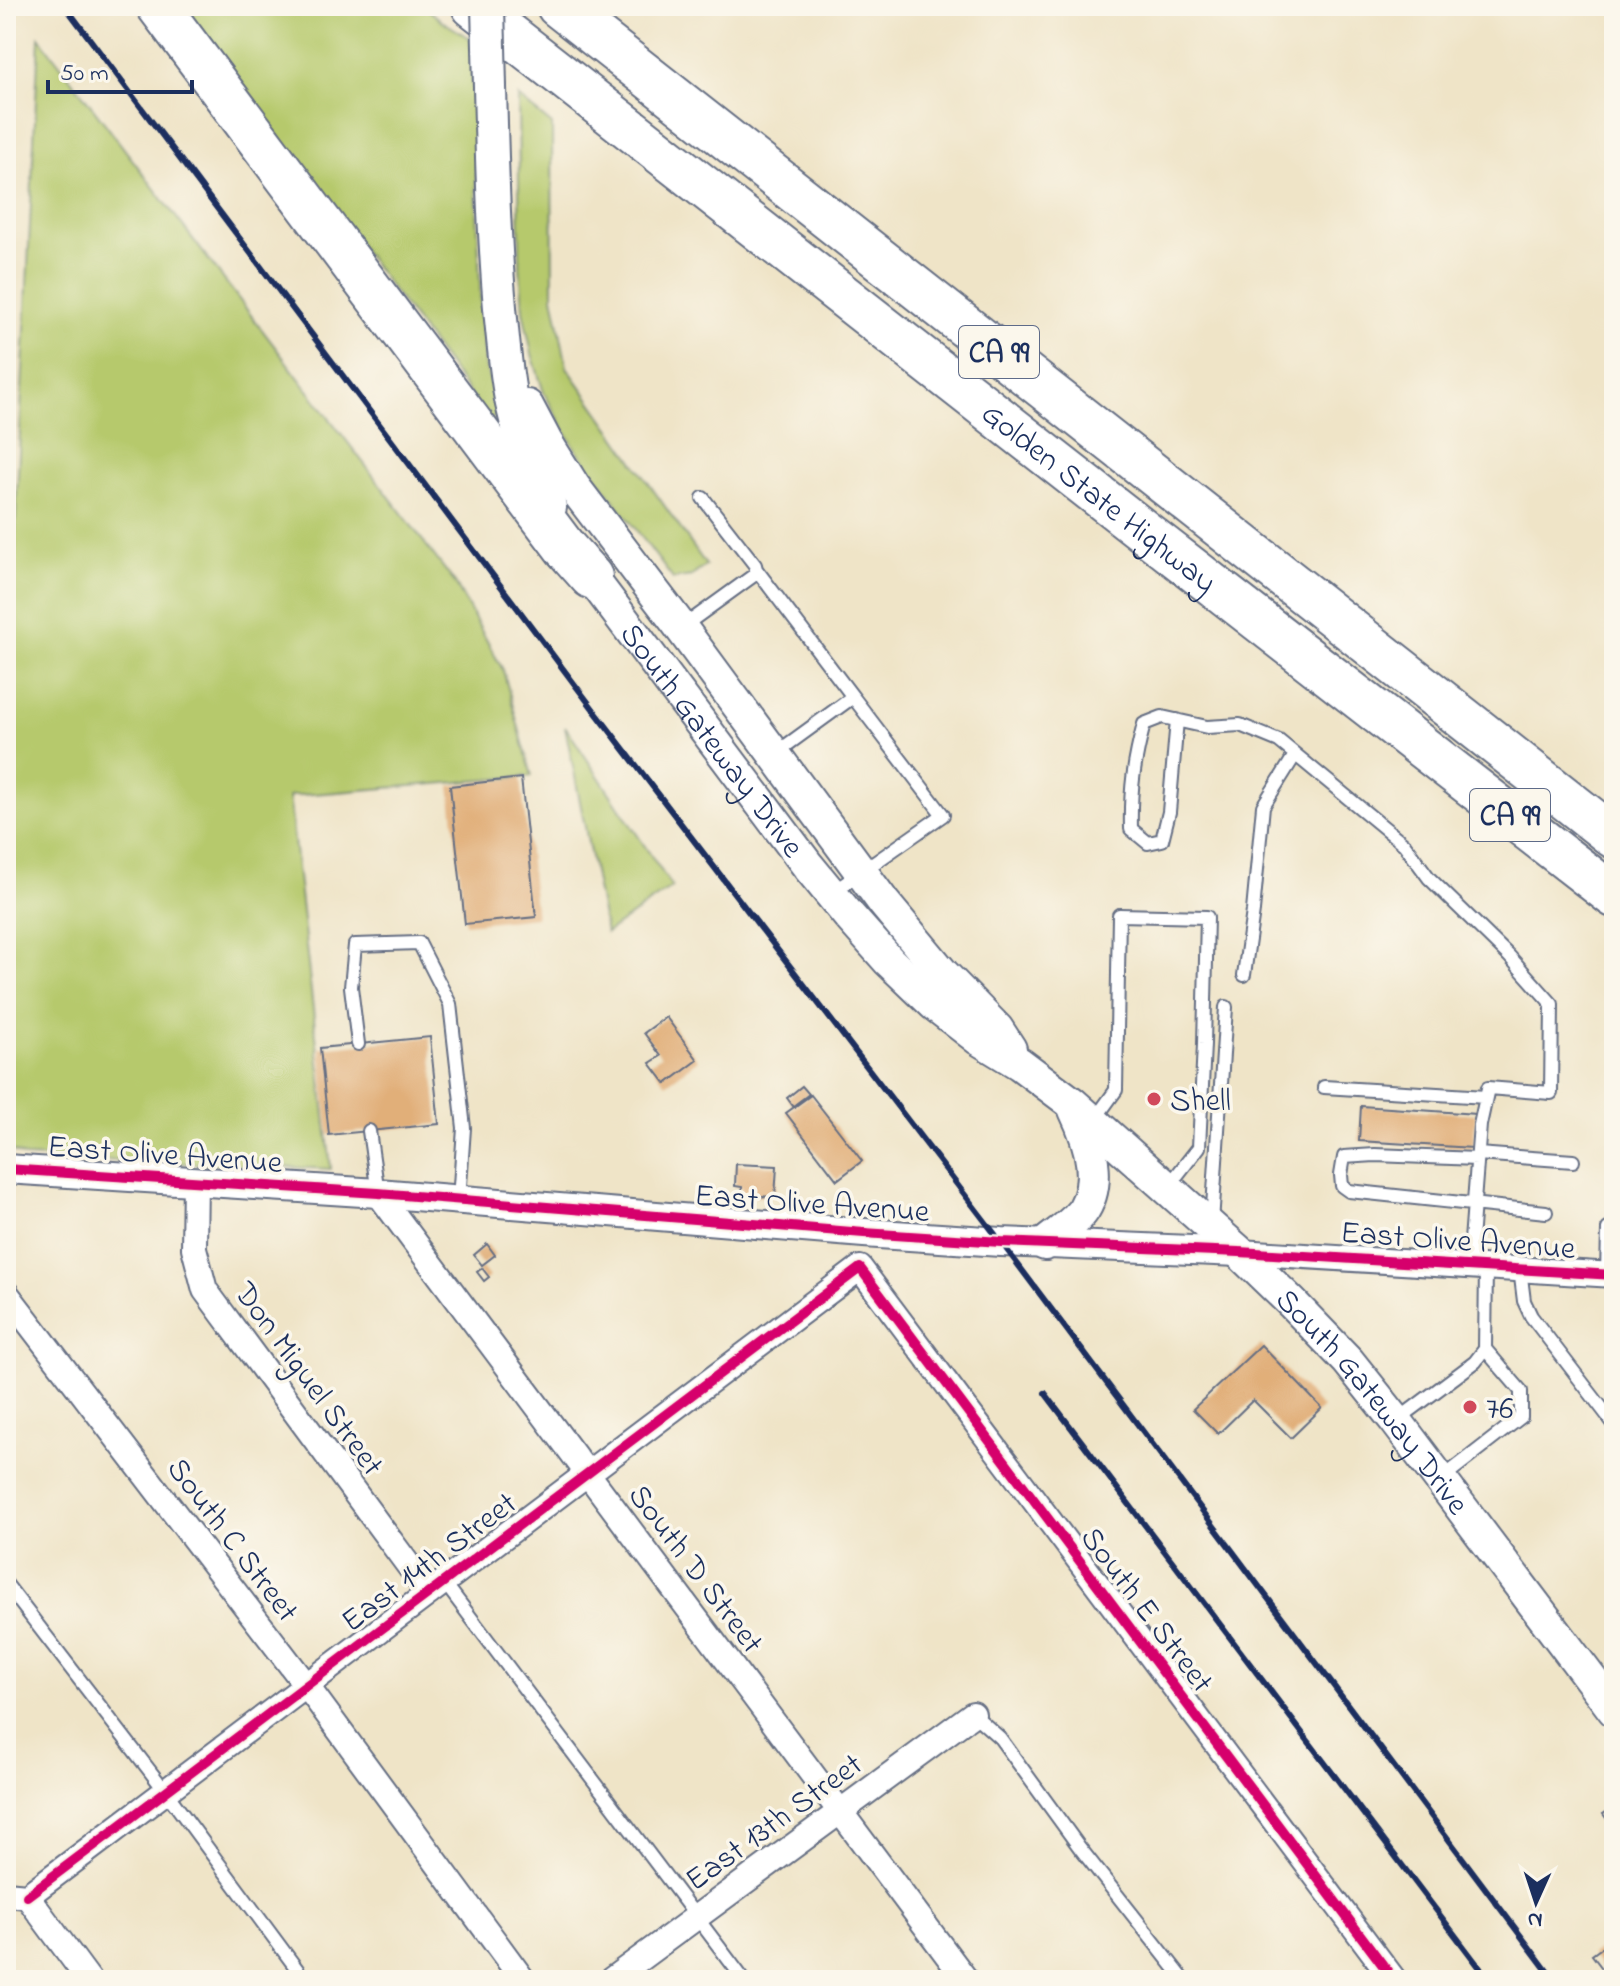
<svg xmlns="http://www.w3.org/2000/svg" width="1620" height="1986" font-family="'Indie Flower',sans-serif">
	<style>
		.green { fill: #b6c96c; stroke: #687c65; stroke-width: 2 }
		.building { fill: #e1af79 }
		.lines { fill: none; stroke-linecap: round; stroke-linejoin: round }
		.service-casing { stroke: #656e83; stroke-width: 16 }
		.minor-casing { stroke: #656e83; stroke-width: 28 }
		.tertiary-casing { stroke: #656e83; stroke-width: 32 }
		.secondary-casing { stroke: #656e83; stroke-width: 36 }
		.motorway-casing { stroke: #656e83; stroke-width: 46 }
		.service { stroke: #fff; stroke-width: 12 }
		.minor { stroke: #fff; stroke-width: 24 }
		.tertiary { stroke: #fff; stroke-width: 28 }
		.secondary { stroke: #fff; stroke-width: 32 }
		.motorway { stroke: #fff; stroke-width: 42 }
		.rail { stroke: #1b2f5e; stroke-width: 6 }
		.secondary-bridge-casing { stroke: #656e83; stroke-width: 36; stroke-linecap: butt }
		.secondary-bridge { stroke: #fff; stroke-width: 32 }
		.cycleway-casing { stroke: #fbf7ec; stroke-width: 15 }
		.cycleway { stroke: #d6006c; stroke-width: 10 }
		.poi-dot { fill: #d1495b; stroke: #fbf7ec; stroke-width: 3 }
		.labels { text-anchor: middle; stroke-width: 7; stroke-linejoin: round; paint-order: stroke }
		.shield { fill: #fbf7ec; stroke: #5e6b89; stroke-width: 2 }
		.shield-label { font-size: 30px; font-weight: bold; fill: #1b2f5e }
		.street-label { font-size: 32px; fill: #1b2f5e; stroke: #fbf7ec }
		.poi-label { font-size: 32px; fill: #1b2f5e; stroke: #fbf7ec; text-anchor: start }
	</style>
	<rect width="100%" height="100%" fill="#fbf7ec"/>
	<filter id="ink" filterUnits="userSpaceOnUse"><feTurbulence type="fractalNoise" baseFrequency=".0125" numOctaves="2"/><feDisplacementMap in="SourceGraphic" scale="16" xChannelSelector="R" yChannelSelector="G"/><feConvolveMatrix kernelMatrix="1 2 1 2 8 2 1 2 1" color-interpolation-filters="sRGB"/></filter>
	<filter id="wash" filterUnits="userSpaceOnUse"><feTurbulence type="fractalNoise" baseFrequency=".006" numOctaves="4" result="noise"/><feDisplacementMap in="SourceGraphic" scale="32" xChannelSelector="R" yChannelSelector="G"/><feGaussianBlur stdDeviation="1.8" result="paint"/><feColorMatrix in="noise" values="0 0 0 0 0 0 0 0 0 0 0 0 0 0 0 0 0 1.4 0 .05"/><feComposite in="paint" operator="in"/></filter>
	<g filter="url(#wash)">
		<rect width="100%" height="100%" fill="#efe4c7"/>
		<!-- green -->
		<path class="green" d="M181 6H424L442 21 471 39 481 313 485 364 499 413 490 421Z
			M39 37 455 583 503 670 532 776 289 796 331 1169 25 1157 6 1148V723Z
			M518 97 552 125 553 296 567 367 706 565 692 576 673 579 575 448 544 393 532 354 523 311 520 266Z
			M565 726 672 887 606 933Z"/>
		<g id="blocks">
			<!-- building -->
			<path class="building" d="M521 778 536 917 465 924 450 786Z
				M666 1017 698 1060 666 1084 650 1063 661 1056 644 1033Z
				M430 1037 439 1124 329 1135 320 1048Z
				M802 1086 809 1094 793 1106 787 1098Z
				M811 1095 862 1161 837 1180 786 1113Z
				M1361 1106 1476 1114 1473 1148 1359 1141Z
				M736 1164 777 1166 775 1197 742 1195V1187L735 1186Z
				M487 1244 495 1255 482 1265 474 1255Z
				M482 1268 489 1277 484 1281 477 1272Z
				M1261 1345 1322 1408 1291 1438 1253 1400 1218 1434 1193 1409Z
				M1612 1808 1614 1810V1829L1603 1814Z
				M1614 1939V1980H1611L1592 1955Z"/>
		</g>
	</g>
	<g filter="url(#ink)">
		<use href="#blocks" fill-opacity="0" stroke="#656e83" stroke-width="2"/>
		<g class="lines">
			<defs>
				<path id="service" d="M756 569 853 697
					M681 628 757 573 755 565 703 498
					M1177 720 1169 812 1162 840 1148 843 1131 829C1130 789 1134 762 1144 724L1162 717 1207 727 1240 725 1279 741 1404 844 1429 878 1509 956 1552 1004 1551 1093 1488 1088 1480 1125 1469 1266
					M776 753 853 697 943 815 833 892
					M1244 975 1253 911 1263 806 1295 755
					M358 1044 351 987 355 945 419 943 450 1004 464 1128 459 1200
					M1324 1087 1486 1097
					M1095 1119 1116 1090 1119 915 1207 917 1204 1044 1199 1147 1167 1188
					M369 1131 378 1193
					M1478 1154 1573 1161
					M1477 1159 1375 1155 1344 1157 1341 1175 1342 1186 1349 1191 1546 1212
					M1212 1223 1226 1007
					M1520 1269 1524 1301 1531 1316 1614 1424
					M1607 1275 1608 1229 1614 1230
					M1396 1421 1475 1362 1485 1349 1486 1267
					M1441 1479 1521 1417V1391L1485 1349
					M444 1582 744 1980
					M6 1584 166 1792 305 1980
					M973 1714 1000 1738 1080 1848 1184 1980"/>
				<path id="minor" d="M195 1181 194 1248 205 1290 429 1593
					M378 1193 966 1980
					M1239 1252 1614 1275
					M860 1268 1394 1980
					M6 1293 306 1685 523 1980
					M6 1894 27 1896 89 1980
					M27 1896 860 1268
					M611 1980 973 1714"/>
				<path id="tertiary" d="M6 1169 378 1193 864 1233 1001 1242 1239 1252"/>
				<g id="secondary">
					<path d="M490 87C492 164 494 242 501 319 504 348 506 376 512 404 520 440 534 474 550 507"/>
					<path d="M527 406 546 442 574 487 676 621 884 903 943 974 997 1029 1010 1049"/>
					<path id="s1" d="M580 557 591 577 808 866 849 916 889 961 934 1004 979 1039 1020 1064 1072 1103 1239 1252 1292 1303 1348 1361 1396 1421 1614 1710"/>
					<path d="M1045 1244C1058 1233 1075 1223 1084 1209 1102 1179 1089 1139 1075 1110"/>
				</g>
				<g id="motorway">
					<path d="M158 6 566 549 591 577"/>
					<path id="s2" d="M473 6 1155 540 1614 896"/>
					<path d="M558 6 1614 837"/>
				</g>
			</defs>
			<!-- service casing -->
			<use href="#service" class="service-casing"/>
			<!-- minor casing -->
			<use href="#minor" class="minor-casing"/>
			<!-- tertiary casing -->
			<use href="#tertiary" class="tertiary-casing"/>
			<!-- secondary casing -->
			<use href="#secondary" class="secondary-casing"/>
			<!-- motorway casing -->
			<use href="#motorway" class="motorway-casing"/>
			<!-- service -->
			<use href="#service" class="service"/>
			<!-- minor -->
			<use href="#minor" class="minor"/>
			<!-- tertiary -->
			<use href="#tertiary" class="tertiary"/>
			<!-- secondary -->
			<use href="#secondary" class="secondary"/>
			<!-- motorway -->
			<use href="#motorway" class="motorway"/>
			<!-- rail -->
			<path class="rail" d="M65 6 597 714 1001 1242 1554 1980
				M1045 1393 1489 1980"/>
			<defs>
				<path id="secondary-bridge" d="M488 6 490 87"/>
			</defs>
			<!-- secondary-bridge casing -->
			<use href="#secondary-bridge" class="secondary-bridge-casing"/>
			<!-- secondary-bridge -->
			<use href="#secondary-bridge" class="secondary-bridge"/>
			<defs>
				<path id="cycleway" d="M6 1169 378 1193 864 1233 1001 1242 1239 1252 1614 1275
					M27 1896 860 1268 1394 1980"/>
			</defs>
			<!-- cycleway casing -->
			<use href="#cycleway" class="cycleway-casing"/>
			<!-- cycleway -->
			<use href="#cycleway" class="cycleway"/>
		</g>
	</g>
	<!-- markers -->
	<g class="poi-dot">
		<circle cx="1154" cy="1099" r="8"/>
		<circle cx="1470" cy="1407" r="8"/>
	</g>
	<g class="labels">
		<!-- shield labels -->
		<g class="shield">
			<rect x="959" y="326" width="80" height="52" rx="6"/>
			<rect x="1470" y="789" width="80" height="52" rx="6"/>
		</g>
		<g class="shield-label">
			<text x="999" y="362">CA 99</text>
			<text x="1510" y="825">CA 99</text>
		</g>
		<!-- street labels -->
		<g class="street-label">
			<text dy="11" stroke="none"><textPath href="#s2" startOffset="796">Golden State Highway</textPath></text>
			<text dy="11" stroke="none"><textPath href="#s1" startOffset="226">South Gateway Drive</textPath></text>
			<text transform="translate(165 1153) rotate(4)" y="11">East Olive Avenue</text>
			<text transform="translate(812 1202) rotate(4)" y="11">East Olive Avenue</text>
			<text transform="translate(1458 1239) rotate(4)" y="11">East Olive Avenue</text>
			<text transform="translate(310 1378) rotate(54)" y="11">Don Miguel Street</text>
			<text dy="11" stroke="none"><textPath href="#s1" startOffset="1166">South Gateway Drive</textPath></text>
			<text transform="translate(234 1539) rotate(53)" y="11">South C Street</text>
			<text transform="translate(428 1561) rotate(-37)" y="11">East 14th Street</text>
			<text transform="translate(697 1568) rotate(53)" y="11">South D Street</text>
			<text transform="translate(1148 1609) rotate(53)" y="11">South E Street</text>
			<text transform="translate(773 1821) rotate(-36)" y="11">East 13th Street</text>
		</g>
		<!-- poi labels -->
		<g class="poi-label">
			<text x="1170" y="1110">Shell</text>
			<text x="1486" y="1418">76</text>
		</g>
	</g>
	<!-- margin -->
	<rect width="1620" height="1986" fill="none" stroke="#fbf7ec" stroke-width="32"/>
	<!-- north arrow -->
	<g transform="translate(1536 1902) rotate(183)" stroke="#fbf7ec" stroke-width="6" paint-order="stroke">
	<path d="M0-6L14 30L0 20L-14 30Z" fill="#1b2f5e"/>
	<text y="-12" font-size="22" font-weight="bold" text-anchor="middle" fill="#1b2f5e">N</text>
	</g>
	<!-- scale -->
	<path d="M48 80v12h144v-12" fill="none" stroke="#1b2f5e" stroke-width="4"/>
	<text x="60" y="80" font-size="24" fill="#1b2f5e" stroke="#fbf7ec" stroke-width="6" paint-order="stroke">50 m</text>
</svg>
